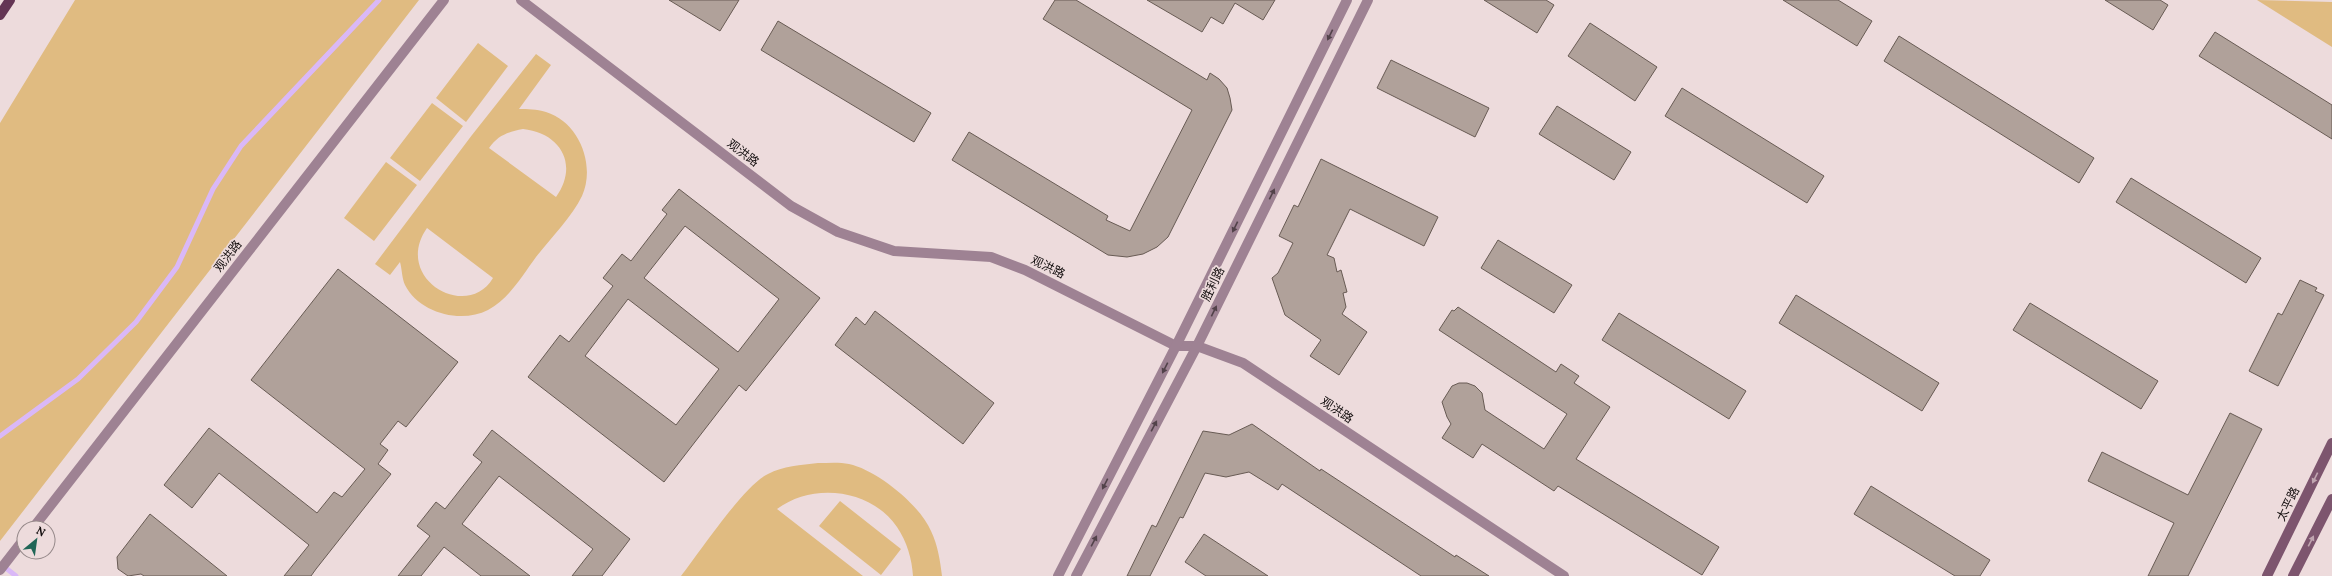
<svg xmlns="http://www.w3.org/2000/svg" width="2332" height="576" font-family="Lora,'Noto Sans SC',serif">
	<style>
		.green { fill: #e0bb81; fill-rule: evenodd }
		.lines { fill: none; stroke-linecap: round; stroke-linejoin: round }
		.stream { stroke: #dab8f7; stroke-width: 5 }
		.building { fill: #b0a19a; stroke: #685b54; fill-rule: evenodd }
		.minor { stroke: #9e8293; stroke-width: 10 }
		.tertiary { stroke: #9e8293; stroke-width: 10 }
		.secondary { stroke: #7d556e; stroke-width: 10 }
		.primary { stroke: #643554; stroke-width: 10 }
		.oneway { fill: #52424a }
		.oneway2 { fill: #c0a5b0 }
		.labels { text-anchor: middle; stroke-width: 3.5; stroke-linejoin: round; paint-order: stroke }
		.street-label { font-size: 12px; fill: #130e0e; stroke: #eddbdc }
	</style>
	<rect width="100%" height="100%" fill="#eddbdc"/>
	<!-- green -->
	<path class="green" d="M75 0H419L0 541V123Z
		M2257 0 2332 2V47Z
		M478 43 508 66 466 122 436 98Z
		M536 54 551 65 519 109C528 109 536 109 546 112 579 122 596 165 582 196 572 217 550 239 536 257 522 276 509 299 488 310 461 324 419 313 405 285 402 279 402 269 400 262L390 275 375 264 472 135ZM523 129C561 133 579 165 556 197L489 148C498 135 508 132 523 129ZM427 228 493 278C467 322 392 278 427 228Z
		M432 103 463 126 420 181 390 158Z
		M386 162 417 185 374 241 344 218Z
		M818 463C828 463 840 462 849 464 877 470 920 505 931 531 938 546 940 560 942 576H913C912 559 907 542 897 527 871 489 813 482 777 509L863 576H681C699 553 745 484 768 474 783 466 801 465 818 463Z
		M840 501 901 549 881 575 819 526Z"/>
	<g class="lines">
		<!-- stream -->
		<path class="stream" d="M0 436 78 379 136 322 177 267 213 189 241 146 379 0
			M2 565 16 576"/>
	</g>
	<!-- building -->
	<path class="building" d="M669 0H739L720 31Z
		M1055 0H1076L1207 80 1210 73 1219 79 1227 88 1230 98 1232 110 1168 237 1157 247 1143 254 1127 257 1108 255 952 160 969 132 1108 216 1106 220 1130 231 1192 110 1043 19Z
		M1147 0H1275L1263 20 1235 3 1223 24 1211 17 1202 32Z
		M1484 0H1546L1554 5 1537 33Z
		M1783 0H1838L1872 21 1857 46Z
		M2105 0H2160L2168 5 2153 30Z
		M778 21 931 113 914 142 761 50Z
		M1590 23 1657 67 1635 101 1568 56Z
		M2215 32 2332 105V139L2199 56Z
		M1899 36 2094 158 2079 183 1884 61Z
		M1391 60 1489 108 1475 137 1377 88Z
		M1682 88 1824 176 1807 203 1665 116Z
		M1557 106 1631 152 1614 180 1539 134Z
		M1321 159 1438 217 1424 246 1350 209 1327 255 1334 258 1337 272 1341 270 1347 292 1343 293 1346 307 1342 314 1367 332 1339 375 1310 356 1321 340 1285 315 1272 278 1278 273 1293 243 1279 236 1294 205 1298 207Z
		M2131 178 2261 258 2246 283 2116 202Z
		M679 189 820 298 746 391 739 385 664 482 528 377 560 335 569 342 613 286 603 278 622 254 631 261 667 214 662 210ZM685 226 779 299 738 352 644 278ZM628 299 719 369 676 425 585 356Z
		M1498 240 1572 285 1554 313 1481 268Z
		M338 269 458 362 406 427 398 421 380 444 388 450 378 464 391 474 316 569 311 576H284L309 545 219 473 192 508 164 485 209 428 317 513 334 492 342 497 365 469 251 380Z
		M2300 280 2317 288 2315 291 2324 295 2278 386 2249 371 2278 313 2282 315Z
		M1796 295 1939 383 1922 411 1779 323Z
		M2030 303 2158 381 2141 409 2013 330Z
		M1458 307 1556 372 1561 364 1579 376 1574 383 1610 407 1576 459 1719 547 1702 575 1558 486 1554 491 1482 444 1473 458 1442 438 1451 424 1447 417 1442 402 1452 386 1459 383H1467L1475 386 1482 393 1485 410 1544 449 1567 414 1439 330 1452 310 1454 311Z
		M875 311 994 403 963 444 835 345 856 317 865 325Z
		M1619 313 1746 391 1729 419 1602 340Z
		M2230 413 2262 429 2188 576H2148L2174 523 2088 481 2102 452 2188 495Z
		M1252 424 1320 471 1321 469 1455 557 1456 555 1489 576H1421L1282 484 1278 490 1249 472 1226 477 1205 473 1183 518 1180 517 1150 576H1127L1152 525 1156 527 1203 431 1229 435Z
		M492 430 630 539 602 576H572L593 549 499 476 462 524 530 576H481L444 547 421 576H398L430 536 417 526 436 502 445 509 482 462 473 455Z
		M1871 486 1990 560 1980 576H1955L1854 514Z
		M150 514 227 576H144L141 574 128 576 118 569 117 557Z
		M1204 534 1268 576H1206L1185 562Z"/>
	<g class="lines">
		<!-- minor -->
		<path class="minor" d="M521 0 791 206 838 232 894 251 991 257 1025 270 1176 346H1197L1243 363 1564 576
			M33 528 444 0
			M0 570 24 539"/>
		<!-- tertiary -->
		<path class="tertiary" d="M1058 576 1176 346 1347 0
			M1076 576 1197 346 1368 0"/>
		<!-- secondary -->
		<path class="secondary" d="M2267 576 2332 443
			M2293 576 2332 499"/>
		<!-- primary -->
		<path class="primary" d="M0 15 10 0"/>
	</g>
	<!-- one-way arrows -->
	<defs><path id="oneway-solid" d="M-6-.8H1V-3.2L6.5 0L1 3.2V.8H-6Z"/></defs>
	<g class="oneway">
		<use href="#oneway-solid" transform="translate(1330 35) rotate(116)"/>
		<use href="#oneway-solid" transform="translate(1272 194) rotate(-64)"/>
		<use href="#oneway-solid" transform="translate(1235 227) rotate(116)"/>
		<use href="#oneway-solid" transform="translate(1214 311) rotate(-64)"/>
		<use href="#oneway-solid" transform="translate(1165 368) rotate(117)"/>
		<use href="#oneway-solid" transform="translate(1154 426) rotate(-62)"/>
		<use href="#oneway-solid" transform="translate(1105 484) rotate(117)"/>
		<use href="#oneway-solid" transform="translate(1094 541) rotate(-62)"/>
	</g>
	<g class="oneway2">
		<use href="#oneway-solid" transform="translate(2315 478) rotate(116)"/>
		<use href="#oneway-solid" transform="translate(2311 541) rotate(-63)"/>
	</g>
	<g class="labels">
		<!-- street labels -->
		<g class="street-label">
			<text transform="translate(743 153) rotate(37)" y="4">观洪路</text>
			<text transform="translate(228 256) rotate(-52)" y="4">观洪路</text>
			<text transform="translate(1048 267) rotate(26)" y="4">观洪路</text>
			<text transform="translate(1213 284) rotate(-64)" y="4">胜利路</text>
			<text transform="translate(1337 410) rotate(34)" y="4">观洪路</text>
			<text transform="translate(2288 504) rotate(-64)" y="4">太平路</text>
		</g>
	</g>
	<!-- north arrow -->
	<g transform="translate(36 540) rotate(29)"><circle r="19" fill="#eddbdc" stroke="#96898a"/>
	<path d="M0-3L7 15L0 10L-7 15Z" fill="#216657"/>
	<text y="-6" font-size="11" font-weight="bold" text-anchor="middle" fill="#130e0e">N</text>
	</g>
</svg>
